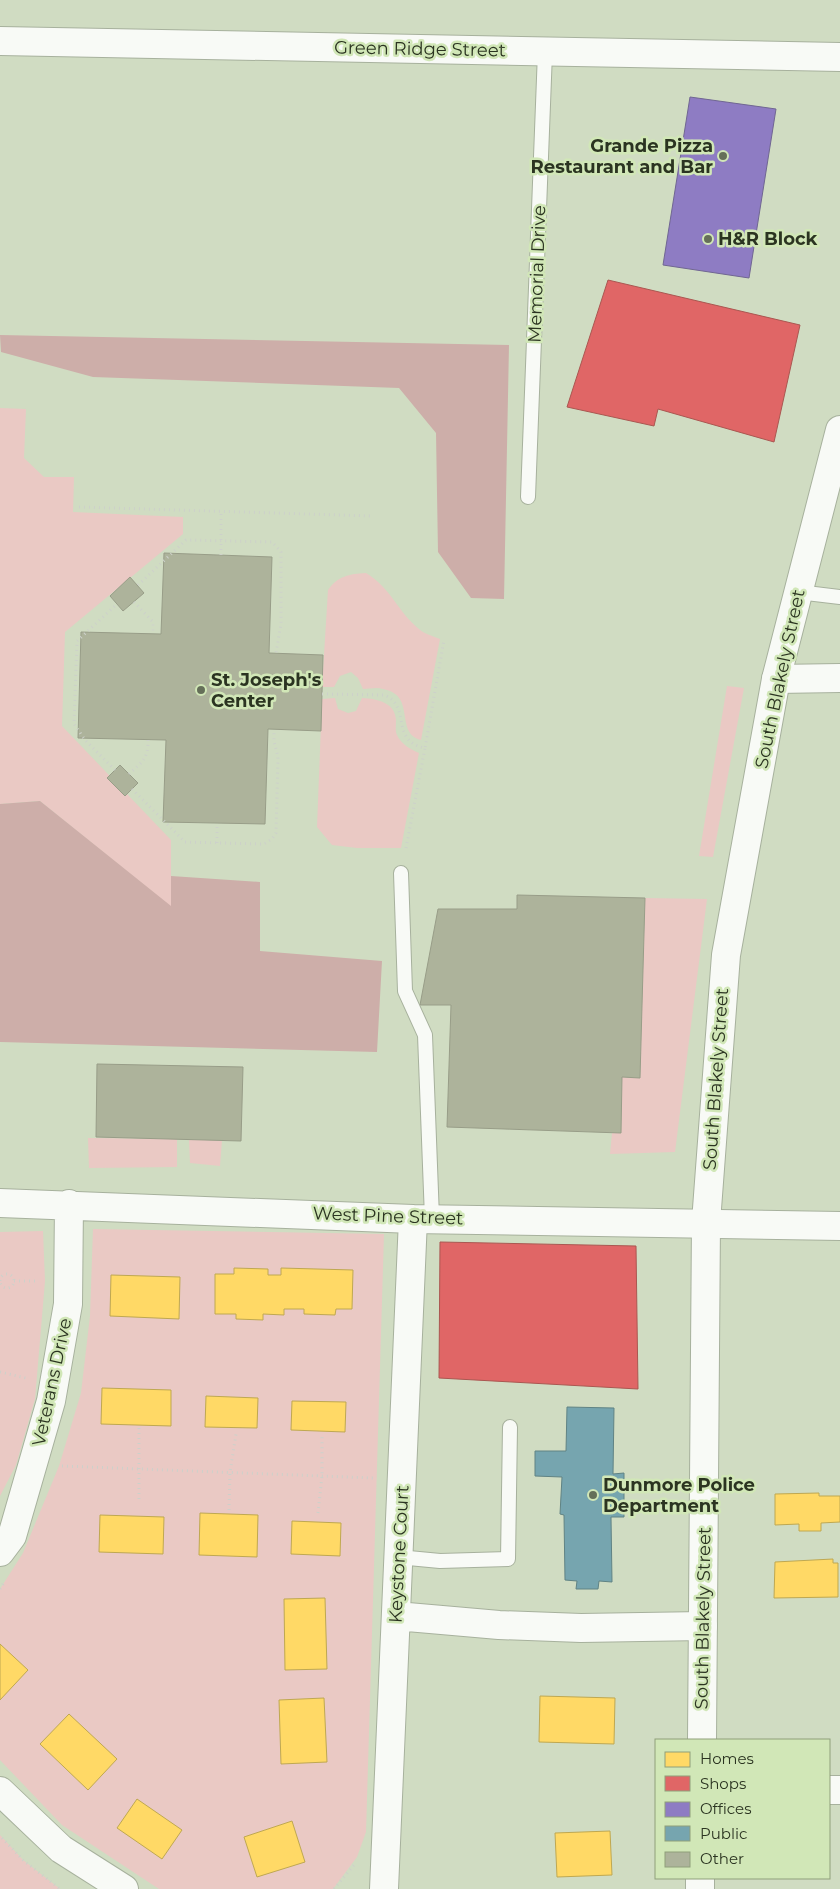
<svg xmlns="http://www.w3.org/2000/svg" width="840" height="1889" font-family="Montserrat,sans-serif">
	<style>
		.green { fill: #eac9c4 }
		.forest { fill: #cdaea9 }
		.homes { fill: #ffd966; stroke: #bfa851 }
		.shops { fill: #e06666; stroke: #aa5751 }
		.offices { fill: #8e7cc3; stroke: #706692 }
		.public { fill: #76a5af; stroke: #608384 }
		.building { fill: #adb39b; stroke: #989d88 }
		.lines { fill: none; stroke-linecap: round; stroke-linejoin: round }
		.service-casing { stroke: #a7b19d; stroke-width: 16 }
		.minor-casing { stroke: #a7b19d; stroke-width: 30 }
		.primary-casing { stroke: #a7b19d; stroke-width: 30 }
		.path { stroke: #cdd1ca; stroke-width: 3; stroke-dasharray: 1 4; stroke-linecap: butt }
		.service { stroke: #f8faf6; stroke-width: 14 }
		.minor { stroke: #f8faf6; stroke-width: 28 }
		.primary { stroke: #f8faf6; stroke-width: 28 }
		.poi-dot { fill: #656f59; stroke: #d1e7b7; stroke-width: 2 }
		.labels { text-anchor: middle; stroke-width: 5; stroke-linejoin: round; paint-order: stroke }
		.street-label { font-size: 18px; fill: #2b3421; stroke: #d1e7b7 }
		.poi-label { font-size: 18px; font-weight: bold; fill: #2b3421; stroke: #d1e7b7; text-anchor: start }
	</style>
	<rect width="100%" height="100%" fill="#d0dcc2"/>
	<!-- green -->
	<path class="green" d="M0 408 26 409 24 458 44 477H74L73 512 183 517V534L65 632 62 726 171 840V907L40 801 0 804Z
		M366 573C392 589 397 611 419 629 424 634 433 636 440 639L421 740C394 733 417 695 383 689 377 687 369 689 363 689L358 678 351 672 340 676 334 687H322L328 590C338 576 349 574 366 573Z
		M727 686 744 688 713 857 699 856Z
		M335 698 338 709 348 713 356 711 362 698C377 699 395 702 396 720 396 725 395 731 397 735 401 744 410 749 419 753L401 848H357L332 845 317 827 322 699Z
		M645 898 707 899 675 1152 610 1154 612 1133 621 1132 622 1077 640 1078Z
		M88 1138 177 1139V1167L89 1168Z
		M189 1140H222L220 1166 190 1163Z
		M93 1229 384 1234 366 1832 357 1857 333 1889H159L62 1825 0 1760V1589L23 1553 59 1466 81 1393 90 1316Z
		M43 1231 45 1281 35 1399 16 1465 0 1496V1232Z
		M0 1835 23 1860 60 1889H0Z"/>
	<!-- forest -->
	<path class="forest" d="M0 335 509 345 504 599 471 598 438 552 436 433 399 388 93 377 1 352Z
		M40 801 171 906V876L260 882V951L382 961 377 1052 0 1042V804Z"/>
	<!-- homes -->
	<path class="homes" d="M234 1268 268 1269V1275H281V1268L353 1270 352 1309H336L335 1315 304 1314V1309H284V1315L263 1314V1320L236 1319V1314H215V1274H234Z
		M111 1275 180 1277 179 1319 110 1316Z
		M102 1388 171 1390V1426L101 1424Z
		M206 1396 258 1398 257 1428 205 1427Z
		M292 1401 346 1402 345 1432 291 1430Z
		M819 1493V1496H840V1522L821 1523V1531H799V1524L775 1525V1494Z
		M200 1513 258 1515 257 1557 199 1555Z
		M100 1515 164 1517 163 1554 99 1552Z
		M292 1521 341 1523 340 1556 291 1554Z
		M833 1559V1563H838V1597L774 1598 775 1562Z
		M325 1598 327 1669 285 1670 284 1599Z
		M0 1644 28 1670 0 1700Z
		M540 1696 615 1698 614 1744 539 1742Z
		M324 1698 327 1762 281 1764 279 1700Z
		M69 1714 117 1759 88 1790 40 1744Z
		M137 1799 182 1830 162 1859 117 1828Z
		M292 1821 305 1862 257 1877 244 1837Z
		M610 1831 612 1875 557 1877 555 1833Z"/>
	<!-- shops -->
	<path class="shops" d="M608 280 800 325 774 442 658 409 654 426 567 407Z
		M440 1242 636 1246 638 1389 439 1378Z"/>
	<!-- offices -->
	<path class="offices" d="M690 97 776 109 749 278 663 265Z"/>
	<!-- public -->
	<path class="public" d="M567 1407 614 1408 613 1474 624 1473V1517H611L612 1582 599 1581 598 1589H576L577 1581 565 1580 564 1515 560 1514 562 1477 535 1476V1451H566Z"/>
	<!-- building -->
	<path class="building" d="M164 553 272 557 269 653 323 655 321 731 268 729 265 824 163 822 166 740 78 738 81 632 161 634Z
		M130 577 144 593 123 611 110 596Z
		M120 765 138 783 125 796 107 778Z
		M517 895 645 898 640 1078 622 1077 621 1133 447 1127 451 1005H420L438 909H517Z
		M97 1064 243 1067 241 1141 96 1137Z"/>
	<g class="lines">
		<defs>
			<path id="service" d="M528 497 545 52
				M798 592 840 597
				M401 873 405 991 425 1035 432 1218
				M398 1557 440 1561 508 1559 510 1427"/>
			<path id="minor" d="M776 679 840 678
				M0 1203 413 1219 840 1226
				M0 1552 12 1536 51 1401 68 1304 69 1204
				M396 1616 499 1625 581 1628 703 1626
				M829 1790H840
				M0 1791 61 1849 124 1889
				M384 1889 413 1219"/>
			<path id="primary" d="M0 41 840 57
				M702 1740 706 1222 726 955 776 679 840 430
				M700 1889V1878"/>
		</defs>
		<!-- service casing -->
		<use href="#service" class="service-casing"/>
		<!-- minor casing -->
		<use href="#minor" class="minor-casing"/>
		<!-- primary casing -->
		<use href="#primary" class="primary-casing"/>
		<!-- path -->
		<path class="path" d="M79 507 373 516
			M221 555V511
			M138 585 186 540 272 542 281 552V624L276 653
			M134 602 153 622V634
			M322 694 384 695C412 705 389 741 425 748L444 640
			M115 770 85 740 74 724 77 641 117 604
			M129 774C143 761 148 759 148 740
			M132 789 185 842 264 844 272 839 276 833 278 757 274 741V730
			M217 843V823
			M406 848 425 748
			M0 1281a7 7 0 1 1 14 0a7 7 0 1 1-14 0Z
			M14 1281H38
			M0 1372 26 1378
			M139 1428V1502
			M62 1466 373 1478
			M229 1510 230 1472 236 1434
			M318 1513 322 1476V1436
			M0 1589 5 1581
			M2 1838 23 1860 60 1889
			M334 1889 354 1865"/>
		<!-- service -->
		<use href="#service" class="service"/>
		<!-- minor -->
		<use href="#minor" class="minor"/>
		<!-- primary -->
		<use href="#primary" class="primary"/>
	</g>
	<!-- markers -->
	<g class="poi-dot">
		<circle cx="723" cy="156" r="5"/>
		<circle cx="708" cy="239" r="5"/>
		<circle cx="201" cy="690" r="5"/>
		<circle cx="593" cy="1495" r="5"/>
	</g>
	<g class="labels">
		<!-- street labels -->
		<g class="street-label">
			<text transform="translate(420 49) rotate(1)" y="6">Green Ridge Street</text>
			<text transform="translate(537 274) rotate(-88)" y="6">Memorial Drive</text>
			<text transform="translate(780 679) rotate(-78)" y="6">South Blakely Street</text>
			<text transform="translate(716 1079) rotate(-86)" y="6">South Blakely Street</text>
			<text transform="translate(388 1216) rotate(2)" y="6">West Pine Street</text>
			<text transform="translate(52 1382) rotate(-78)" y="6">Veterans Drive</text>
			<text transform="translate(399 1554) rotate(-87)" y="6">Keystone Court</text>
			<text transform="translate(703 1618) rotate(-89)" y="6">South Blakely Street</text>
		</g>
		<!-- poi labels -->
		<g class="poi-label">
			<text x="713" y="152" text-anchor="end">Grande Pizza<tspan x="713" dy="21">Restaurant and Bar</tspan></text>
			<text x="718" y="245">H&amp;R Block</text>
			<text x="211" y="686">St. Joseph's<tspan x="211" dy="21">Center</tspan></text>
			<text x="603" y="1491">Dunmore Police<tspan x="603" dy="21">Department</tspan></text>
		</g>
	</g>
	<!-- legend -->
	<rect x="655" y="1739" width="175" height="140" fill="#d1e7b7" stroke="#8f9f7b"/>
	<rect x="665" y="1752" width="25" height="15" fill="#ffd966" stroke="#8f9f7b"/>
	<text x="700" y="1764" font-size="15" fill="#2b3421">Homes</text>
	<rect x="665" y="1776" width="25" height="15" fill="#e06666" stroke="#8f9f7b"/>
	<text x="700" y="1789" font-size="15" fill="#2b3421">Shops</text>
	<rect x="665" y="1802" width="25" height="15" fill="#8e7cc3" stroke="#8f9f7b"/>
	<text x="700" y="1814" font-size="15" fill="#2b3421">Offices</text>
	<rect x="665" y="1826" width="25" height="15" fill="#76a5af" stroke="#8f9f7b"/>
	<text x="700" y="1839" font-size="15" fill="#2b3421">Public</text>
	<rect x="665" y="1852" width="25" height="15" fill="#adb39b" stroke="#8f9f7b"/>
	<text x="700" y="1864" font-size="15" fill="#2b3421">Other</text>
</svg>
